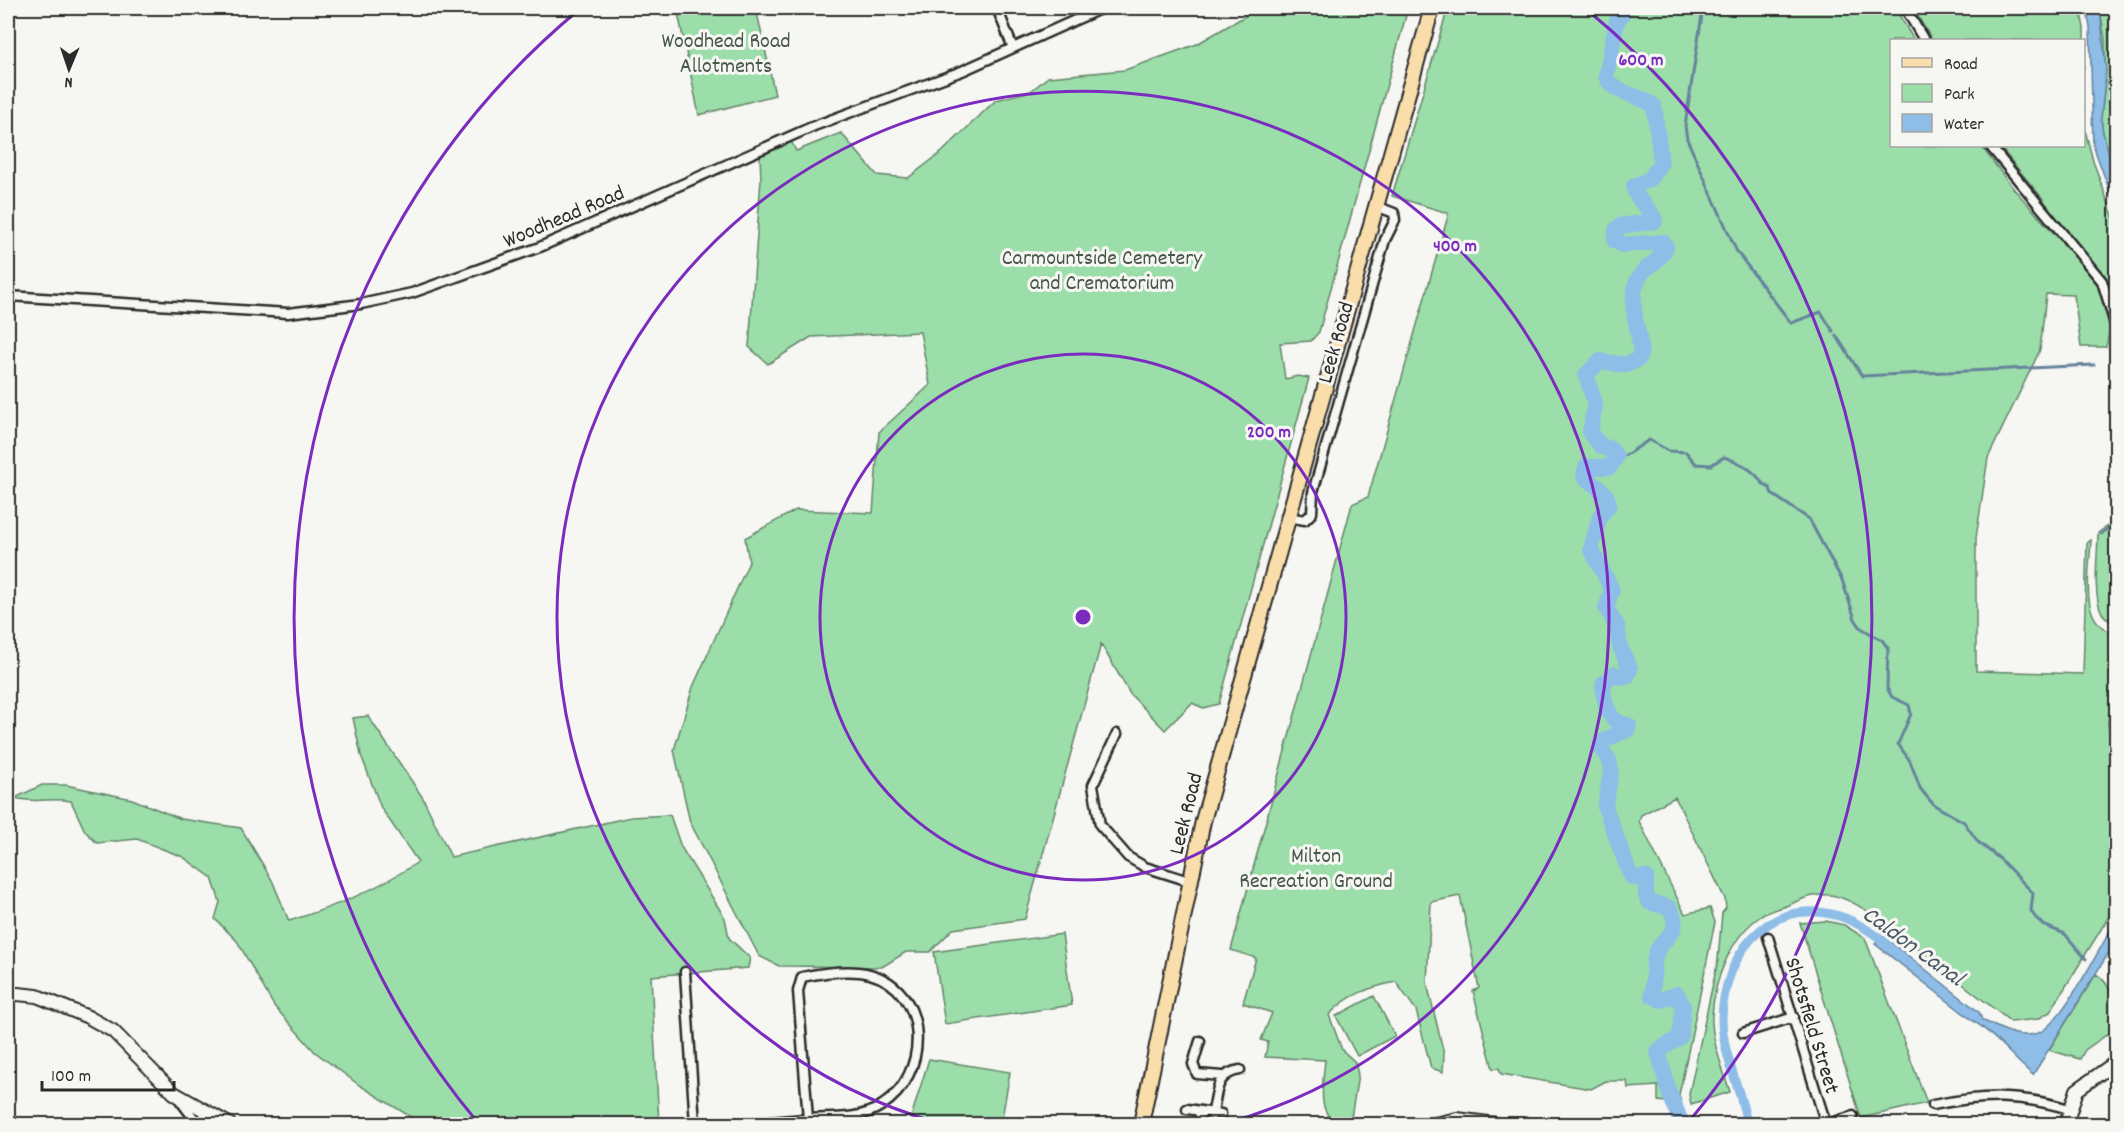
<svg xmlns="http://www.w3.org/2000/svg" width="2124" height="1132" font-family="Dekko,sans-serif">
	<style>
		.green { fill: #9bdea9; stroke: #63846a; stroke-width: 1.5 }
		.water { fill: #8ebde8; stroke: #66839c; stroke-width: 1.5 }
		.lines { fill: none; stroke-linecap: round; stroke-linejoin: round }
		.stream { stroke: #66839c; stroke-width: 3 }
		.canal { stroke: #8ebde8; stroke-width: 9 }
		.river { stroke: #8ebde8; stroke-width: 16 }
		.street-casing { stroke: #2b2b2b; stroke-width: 13 }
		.secondary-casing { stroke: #2b2b2b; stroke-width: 16 }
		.primary-casing { stroke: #2b2b2b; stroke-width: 18 }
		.street { stroke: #f6f6f2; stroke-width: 8 }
		.secondary { stroke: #f6f6f2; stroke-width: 12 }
		.primary { stroke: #f9ddab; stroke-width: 14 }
		.ring { fill: none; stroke: #7b2cbf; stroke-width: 3 }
		.labels { text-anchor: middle; stroke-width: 6; stroke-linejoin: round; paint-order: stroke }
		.park-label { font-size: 22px; fill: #47584a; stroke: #f6f6f2 }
		.street-label { font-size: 22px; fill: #2b2b2b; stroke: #f6f6f2 }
		.water-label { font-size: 24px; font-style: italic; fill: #495764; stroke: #f6f6f2 }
		.centre { fill: #7b2cbf; stroke: #f6f6f2; stroke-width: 3 }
		.ring-label { font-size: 18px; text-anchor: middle; font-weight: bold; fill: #7b2cbf; stroke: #f6f6f2; stroke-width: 6; stroke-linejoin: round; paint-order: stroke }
	</style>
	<rect width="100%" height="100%" fill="#f6f6f2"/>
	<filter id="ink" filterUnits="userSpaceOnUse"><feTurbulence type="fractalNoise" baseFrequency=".0167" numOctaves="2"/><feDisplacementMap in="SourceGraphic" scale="12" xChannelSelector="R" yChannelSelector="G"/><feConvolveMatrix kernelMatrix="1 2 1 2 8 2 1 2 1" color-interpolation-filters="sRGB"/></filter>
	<g filter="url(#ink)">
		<!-- green -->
		<path class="green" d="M677 8H756L775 95 699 115Z
			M1259 8H1408L1319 332 1311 341 1280 343 1285 379 1298 376 1309 378 1219 704 1203 708 1192 703 1165 730 1130 694 1101 644 1025 919 953 929 930 952H906L882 967 779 966 759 956 690 822 674 750 693 687 749 562 745 538 796 510 873 513 879 432 930 385 920 332 811 337 768 364 749 347 761 179 760 156 791 141 796 151 841 133 877 175 908 178 942 152 996 100 1031 91 1048 77 1125 70 1197 44Z
			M1448 8H1895L1914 40H1892V146H1981L2013 188 2097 281 2110 329 2106 347H2081L2074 295 2046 294 2040 350 1988 458 1976 538V671L2083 674 2087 543 2091 540C2090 569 2077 626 2116 633V658L2108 724 2116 767V905L2050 1012 2038 1019 2011 1022 1876 916C1862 908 1846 897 1830 895 1817 894 1806 897 1795 902 1785 908 1772 909 1761 916 1730 937 1714 980 1712 1016 1711 1041 1723 1068 1730 1092L1691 1104 1689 1094 1718 960 1722 913 1726 908 1725 899 1675 797 1641 815 1639 821 1685 914 1710 908 1715 922 1679 1095 1687 1124H1674L1666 1102 1658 1101V1086L1628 1088 1627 1081H1606L1591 1089 1501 1074 1499 1068 1493 1069 1473 991 1479 988 1460 896 1431 902 1427 983 1444 1054 1443 1072 1431 1068 1416 1010 1396 982C1370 987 1347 995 1329 1015L1342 1050 1355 1062 1358 1075 1350 1124C1313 1124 1323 1085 1325 1060L1265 1057 1268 1042 1261 1040 1272 1013 1243 1003 1256 958 1231 950 1352 504 1368 497 1448 216V213L1392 196Z
			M1913 8H2080L2084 28V68V40H1932Z
			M2100 8H2116V176L2103 133 2101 118 2105 81V41Z
			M2084 105 2085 130 2093 161 2116 224V316L2101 272 2066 233 2043 199 1999 146H2084Z
			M2116 350V625C2112 622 2105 618 2102 613 2092 595 2098 554 2098 533L2111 523 2113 357Z
			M368 716 423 798 451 857 631 817 670 815 681 847 725 918 729 938 750 958 748 968 651 976 659 1124H422L359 1085 315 1052 274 1006 237 941 215 919 220 902 212 878 183 857 137 839 97 843 85 831 71 801C50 797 37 804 15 798L42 785H66L132 799 181 819 241 828 272 880 289 921C337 906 376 890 418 862L381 808 361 755 353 718Z
			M1826 921 1844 925 1865 938 1927 1103 1861 1118 1800 923Z
			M1062 934 1072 1005 945 1024 934 952Z
			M2096 974C2114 985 2116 1009 2116 1028L2085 1050 2080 1059 2049 1050Z
			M1374 996 1395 1036 1357 1056 1336 1016Z
			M929 1059 1010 1072 1001 1124H909Z"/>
		<!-- water -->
		<path class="water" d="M2086 8H2100L2106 71 2101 118 2103 133 2116 176V208L2093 145 2090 27Z
			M2116 920V941L2033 1075C2012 1058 1994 1033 1972 1020L1875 944 1881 934 1979 1012 1982 1020C1999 1028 2019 1040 2038 1033 2060 1026 2103 943 2116 920Z"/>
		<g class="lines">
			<!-- stream -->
			<path class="stream" d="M1703 8 1685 126 1687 139 1737 252 1791 323 1821 312 1833 331
				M1836 335 1862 376 2094 365
				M2113 367 2116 376
				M1616 457 1626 455 1649 440 1669 451 1686 452 1696 464 1711 465 1724 457C1736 461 1747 466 1756 475 1761 481 1762 485 1770 488L1772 494 1809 519 1842 580 1855 619 1861 628 1882 640 1888 648 1887 688 1892 697 1909 705 1911 714 1898 744 1910 761 1920 788 1927 797 1934 805 1964 822 1978 842 2000 859 2033 893 2031 911 2035 917 2043 925 2065 934 2086 959
				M2101 534 2116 522"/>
			<!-- canal -->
			<path class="canal" d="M1747 1124C1741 1089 1722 1054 1722 1018 1724 957 1764 900 1831 914 1852 918 1871 932 1888 944"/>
			<!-- river -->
			<path class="river" d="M1626 8 1617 21 1606 76C1612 94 1640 94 1654 106L1661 162 1650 179 1634 186C1634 201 1651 206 1655 221L1620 226 1616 230 1615 241 1623 245 1663 242 1666 247C1658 267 1638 265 1634 293 1630 314 1645 346 1639 359L1626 365 1600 361 1586 375 1595 404 1590 433 1601 446 1611 449 1616 457 1610 467H1586L1584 476C1593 486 1608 490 1609 505L1600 516 1591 549 1612 590 1606 608 1617 626 1620 646 1630 669 1627 676 1621 677 1615 674 1603 684C1603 695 1607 719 1620 723 1623 724 1626 724 1629 726L1627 730 1607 739 1601 744 1602 750 1609 760 1611 772 1605 807 1630 874 1633 878 1646 877V895L1649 902 1670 908C1685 936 1658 937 1655 957 1652 970 1654 983 1652 995L1661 1000 1677 994 1683 1006 1680 1037 1658 1051 1669 1092 1682 1124"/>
			<defs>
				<path id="street" d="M997 8 1013 48
					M1905 8 1924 40
					M1990 146 2102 281 2116 327
					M8 296 288 313 361 304 412 293 540 247 814 126 962 71 1102 8
					M1288 517 1305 520 1312 513 1313 492 1385 240 1395 220 1394 213 1376 206
					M1117 734 1093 785 1100 825 1128 857 1145 867 1189 881
					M1768 937 1826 1124
					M685 972 695 1124
					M1743 1033 1794 1017
					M1200 1041 1193 1064 1197 1074 1222 1076
					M177 1096 198 1124
					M1933 1105C1983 1095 2019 1094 2069 1109
					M1187 1109 1221 1114
					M1212 1115C1218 1093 1214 1074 1240 1070
					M746 1124C766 1123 786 1120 806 1119 832 1117 858 1121 881 1106 930 1076 931 991 870 974 851 969 822 973 802 977L798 991 808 1119 809 1124
					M1199 1124 1200 1112
					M1828 1124 1853 1116"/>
				<path id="secondary" d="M8 993 37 996 88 1017 113 1031 174 1093 229 1124
					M1435 1124 1457 1119 1496 1124
					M2066 1124 2077 1090 2116 1062"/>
				<path id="primary" d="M1141 1124 1203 821 1432 8"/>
			</defs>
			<!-- street casing -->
			<use href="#street" class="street-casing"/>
			<!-- secondary casing -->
			<use href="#secondary" class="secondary-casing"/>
			<!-- primary casing -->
			<use href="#primary" class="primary-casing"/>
			<!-- street -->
			<use href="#street" class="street"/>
			<!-- secondary -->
			<use href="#secondary" class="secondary"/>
			<!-- primary -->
			<use href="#primary" class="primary"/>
		</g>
	</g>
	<!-- distance rings -->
	<g class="ring">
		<circle cx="1083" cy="617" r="263"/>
		<path d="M942 1124A526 526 0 1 1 1224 1124"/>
		<path d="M479 1124A789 789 0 0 1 581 8M1585 8A789 789 0 0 1 1687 1124"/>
	</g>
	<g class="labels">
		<!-- park labels -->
		<g class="park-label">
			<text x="726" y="47">Woodhead Road<tspan x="726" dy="25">Allotments</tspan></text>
			<text x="1102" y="264">Carmountside Cemetery<tspan x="1102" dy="25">and Crematorium</tspan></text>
			<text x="1316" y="862">Milton<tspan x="1316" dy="25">Recreation Ground</tspan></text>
		</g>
		<!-- street labels -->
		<g class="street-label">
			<text transform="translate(563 215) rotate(-23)" y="8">Woodhead Road</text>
			<text transform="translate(1334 342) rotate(-74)" y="8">Leek Road</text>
			<text transform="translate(1184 813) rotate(-76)" y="8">Leek Road</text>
			<text transform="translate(1814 1025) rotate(73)" y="8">Shotsfield Street</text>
		</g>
		<!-- water labels -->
		<g class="water-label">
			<text transform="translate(1914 945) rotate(36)" y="8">Caldon Canal</text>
		</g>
	</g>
	<circle cx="1083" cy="617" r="9" class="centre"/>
	<g class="ring-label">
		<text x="1641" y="65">600 m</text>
		<text x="1455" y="251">400 m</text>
		<text x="1269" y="437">200 m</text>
	</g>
	<!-- margin -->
	<rect width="2124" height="1132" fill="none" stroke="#f6f6f2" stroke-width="30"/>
	<rect x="15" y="15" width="2094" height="1102" fill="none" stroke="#2b2b2b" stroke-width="2" filter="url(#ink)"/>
	<!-- legend -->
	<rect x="1890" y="39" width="195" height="108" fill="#f6f6f2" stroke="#a5a5a2" stroke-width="1.5"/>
	<rect x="1902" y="58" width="30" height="9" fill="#f9ddab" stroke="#a5a5a2" stroke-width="1.5"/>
	<text x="1944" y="69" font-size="18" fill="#2b2b2b">Road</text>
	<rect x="1902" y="84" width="30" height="18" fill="#9bdea9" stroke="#a5a5a2" stroke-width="1.5"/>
	<text x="1944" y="99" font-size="18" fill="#2b2b2b">Park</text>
	<rect x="1902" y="114" width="30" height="18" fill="#8ebde8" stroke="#a5a5a2" stroke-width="1.5"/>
	<text x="1944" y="129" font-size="18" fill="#2b2b2b">Water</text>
	<!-- north arrow -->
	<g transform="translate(69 69) rotate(182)" stroke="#f6f6f2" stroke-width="4.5" paint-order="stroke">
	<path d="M0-4.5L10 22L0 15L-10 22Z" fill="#2b2b2b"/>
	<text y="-9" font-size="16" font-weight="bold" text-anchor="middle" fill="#2b2b2b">N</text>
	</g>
	<!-- scale -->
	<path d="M42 1081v9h132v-9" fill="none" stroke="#2b2b2b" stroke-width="3"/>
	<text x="51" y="1081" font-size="18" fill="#2b2b2b" stroke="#f6f6f2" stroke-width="4.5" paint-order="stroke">100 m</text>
</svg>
